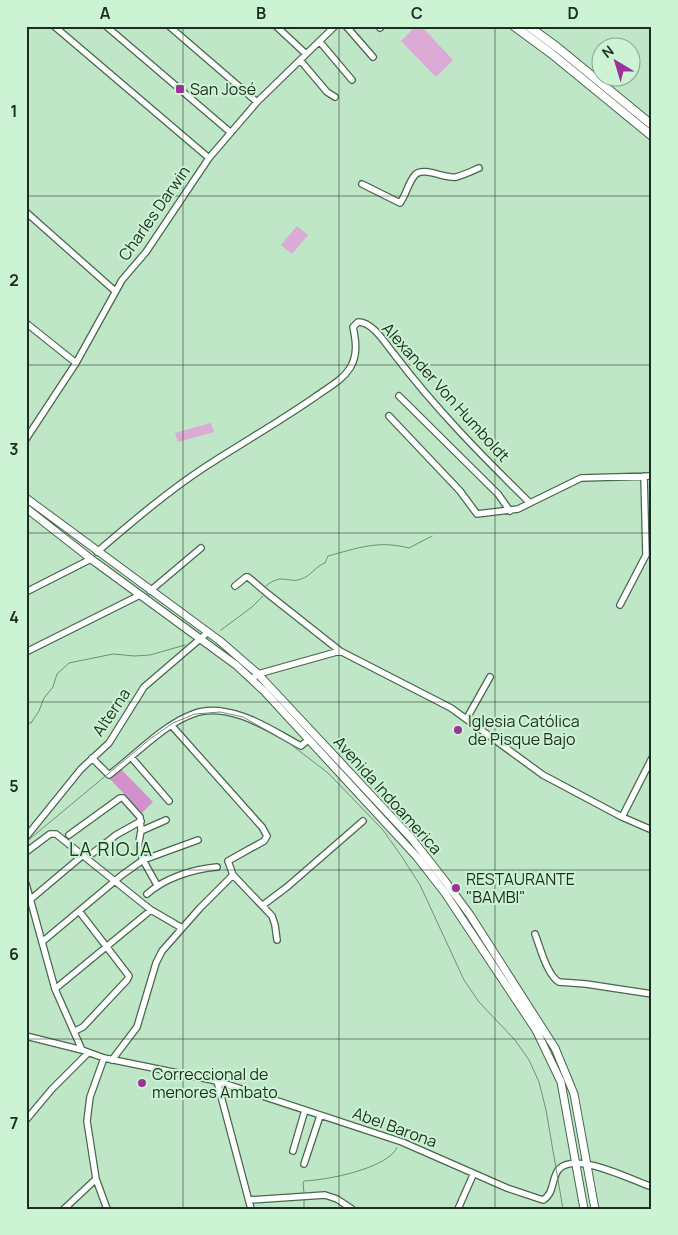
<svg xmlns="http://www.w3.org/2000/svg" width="678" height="1235" font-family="Manrope,sans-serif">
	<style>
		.green { fill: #dbaad5 }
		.forest { fill: #d291ca }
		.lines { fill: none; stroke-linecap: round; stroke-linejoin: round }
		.stream { stroke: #60986d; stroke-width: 1 }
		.minor-casing { stroke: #46684d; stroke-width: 8 }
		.major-casing { stroke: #46684d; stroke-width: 9 }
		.highway-casing { stroke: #46684d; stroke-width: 10 }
		.minor { stroke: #fff; stroke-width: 5.5 }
		.major { stroke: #fff; stroke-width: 7 }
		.highway { stroke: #fff; stroke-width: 8 }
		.rail { stroke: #738f78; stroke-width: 1 }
		.grid { fill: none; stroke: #1e2d21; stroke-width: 1; stroke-opacity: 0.55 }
		.poi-dot { fill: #9c3295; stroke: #ccf3d3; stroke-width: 2 }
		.labels { text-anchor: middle; stroke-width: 4; stroke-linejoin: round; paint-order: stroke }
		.poi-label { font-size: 16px; fill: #1e2d21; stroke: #ccf3d3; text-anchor: start }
		.street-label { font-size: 16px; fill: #1e2d21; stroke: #ccf3d3 }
		.quarter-label { font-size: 19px; letter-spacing: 1px; fill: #193b22; stroke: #ccf3d3 }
		.neatline { fill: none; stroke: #1e2d21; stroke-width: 2 }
		.grid-label { font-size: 16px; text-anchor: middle; font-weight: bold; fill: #1e2d21 }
	</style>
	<rect width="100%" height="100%" fill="#bfe6c6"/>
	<!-- green -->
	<path class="green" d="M416 26H421L453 60 436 77 401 41Z
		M297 226 308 235 292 254 281 245Z
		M211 423 214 432 178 442 175 433Z"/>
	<!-- forest -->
	<path class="forest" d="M119 767 153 802 142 813 108 777Z"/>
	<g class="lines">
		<!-- stream -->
		<path class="stream" d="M266 586C282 572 289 584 301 579 311 576 316 566 325 563L328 556C358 548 378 540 409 548L432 536
			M221 630 252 607 263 596
			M26 723H31L39 711 44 698 53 687 57 674 69 663 113 654 134 656 150 655 185 645
			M304 1193 303 1183 304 1181C327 1180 386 1169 397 1148
			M304 1209V1200"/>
		<defs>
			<path id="minor" d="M54 26 209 158
				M106 26 230 132
				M169 26 257 102
				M276 26 306 54
				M346 26 373 57
				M379 26 380 28
				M320 42 352 80
				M300 60 327 92 335 97
				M362 184 400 203C406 195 408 183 415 175 423 166 445 179 456 177 464 175 472 171 479 168
				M26 212 115 291
				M26 323 76 363
				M399 396 498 494 510 511
				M26 439 76 363 122 280 146 252 209 158 257 102 335 26
				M530 503 581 478 652 476
				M97 552C132 522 167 492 205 467 242 443 279 422 315 397 327 388 342 381 350 368 358 355 356 341 353 327L358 322C373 322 385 343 394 354 434 407 482 456 530 503L518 509 477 514 460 491 389 416
				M235 586 246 577H248L268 594 340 651 451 708 543 775 622 817 652 830
				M150 591 201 548
				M26 592 91 559
				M620 605 646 555 644 476
				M26 652 140 595
				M252 679 258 674 340 651
				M467 718 490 677
				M131 757 169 801
				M92 758 109 775C133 757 164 724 193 714 208 708 227 711 242 716 263 723 282 736 301 746L308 740
				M622 817 652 758
				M141 831 166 820
				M69 835 120 798H123L140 817 141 831 138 847 143 860 157 885
				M26 837 81 769 109 743 144 687 207 633
				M26 852 50 834H56L151 910 182 928
				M93 853 116 835 141 821
				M233 875 272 916 275 925 277 940
				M26 884 55 989 82 1050
				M147 894C165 878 193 869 217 867
				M31 899 82 856
				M263 905 287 887 363 821
				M535 934C540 947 547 975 559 982L586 984 652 994
				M42 942 122 875 143 860 198 840
				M55 989 151 910
				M75 1031 83 1027 127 980 129 976 79 911
				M26 1036 82 1050 104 1058 217 1081 402 1142 507 1188 543 1200C555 1193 551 1178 559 1169 576 1151 631 1180 652 1187
				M104 1058 90 1097 87 1121 96 1179 107 1209
				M112 1060 137 1027 156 963 162 951 200 908 233 875 228 861 264 841 267 836 262 827 172 726
				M217 1081 251 1209
				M26 1120 52 1089 88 1053
				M293 1151 305 1110
				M304 1164 320 1116
				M249 1200 325 1195 337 1199 352 1209
				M64 1209 96 1179
				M458 1209 473 1175"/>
			<path id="major" d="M26 498 220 641 257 673 412 839 445 881 470 915 555 1048 574 1094 595 1209
				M26 508 91 559 236 665 264 691 417 857 445 893 536 1030 561 1082 584 1209"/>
			<path id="highway" d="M514 26 552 54 652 136
				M528 26 558 48 652 125"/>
		</defs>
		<!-- minor casing -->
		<use href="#minor" class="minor-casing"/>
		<!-- major casing -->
		<use href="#major" class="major-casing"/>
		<!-- highway casing -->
		<use href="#highway" class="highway-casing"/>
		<!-- minor -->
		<use href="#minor" class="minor"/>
		<!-- major -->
		<use href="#major" class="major"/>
		<!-- highway -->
		<use href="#highway" class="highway"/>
		<!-- rail -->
		<path class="rail" d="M26 842 150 739 173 723 195 714 220 712 243 717 289 743 328 773 383 830 402 857 420 885 464 980 479 1002 515 1040 529 1060 539 1082 546 1110 563 1209"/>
	</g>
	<!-- grid -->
	<path class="grid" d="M183 26V1209M339 26V1209M495 26V1209M26 196H652M26 365H652M26 533H652M26 702H652M26 870H652M26 1039H652"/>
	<!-- markers -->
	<g class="poi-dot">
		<rect x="175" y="84" width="10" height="10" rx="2.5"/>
		<circle cx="458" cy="730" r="5"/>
		<circle cx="456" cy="888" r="5"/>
		<circle cx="142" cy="1083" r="5"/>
	</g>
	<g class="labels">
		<!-- poi labels -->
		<g class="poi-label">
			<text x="190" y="95">San José</text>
			<text x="468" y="727">Iglesia Católica<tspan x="468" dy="18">de Pisque Bajo</tspan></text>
			<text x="466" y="885">RESTAURANTE<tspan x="466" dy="18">"BAMBI"</tspan></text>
			<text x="152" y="1080">Correccional de<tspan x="152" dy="18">menores Ambato</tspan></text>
		</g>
		<!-- street labels -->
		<g class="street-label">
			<text transform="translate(154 213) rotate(-55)" y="6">Charles Darwin</text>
			<text transform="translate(446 392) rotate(48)" y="6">Alexander Von Humboldt</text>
			<text transform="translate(111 712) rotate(-56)" y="6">Alterna</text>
			<text transform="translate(388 795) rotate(48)" y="6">Avenida Indoamerica</text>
			<text transform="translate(395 1127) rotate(20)" y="6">Abel Barona</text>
		</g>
		<!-- quarter labels -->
		<g class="quarter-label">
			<text x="111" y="856">LA RIOJA</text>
		</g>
	</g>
	<!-- border -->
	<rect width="678" height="1235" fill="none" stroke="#ccf3d3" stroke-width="55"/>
	<!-- north arrow -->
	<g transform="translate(616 62) rotate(322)"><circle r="24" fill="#ccf3d3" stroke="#86a48c"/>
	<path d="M0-4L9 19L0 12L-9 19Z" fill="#9c3295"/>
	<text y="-8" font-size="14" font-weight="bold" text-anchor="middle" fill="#1e2d21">N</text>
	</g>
	<rect x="28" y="28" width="622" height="1180" class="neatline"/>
	<g class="grid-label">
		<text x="105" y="19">A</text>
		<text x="261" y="19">B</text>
		<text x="417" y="19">C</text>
		<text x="573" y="19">D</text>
		<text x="14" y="117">1</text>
		<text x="14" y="286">2</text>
		<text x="14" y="455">3</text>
		<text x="14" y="623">4</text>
		<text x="14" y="792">5</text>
		<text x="14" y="960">6</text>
		<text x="14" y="1129">7</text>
	</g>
</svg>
